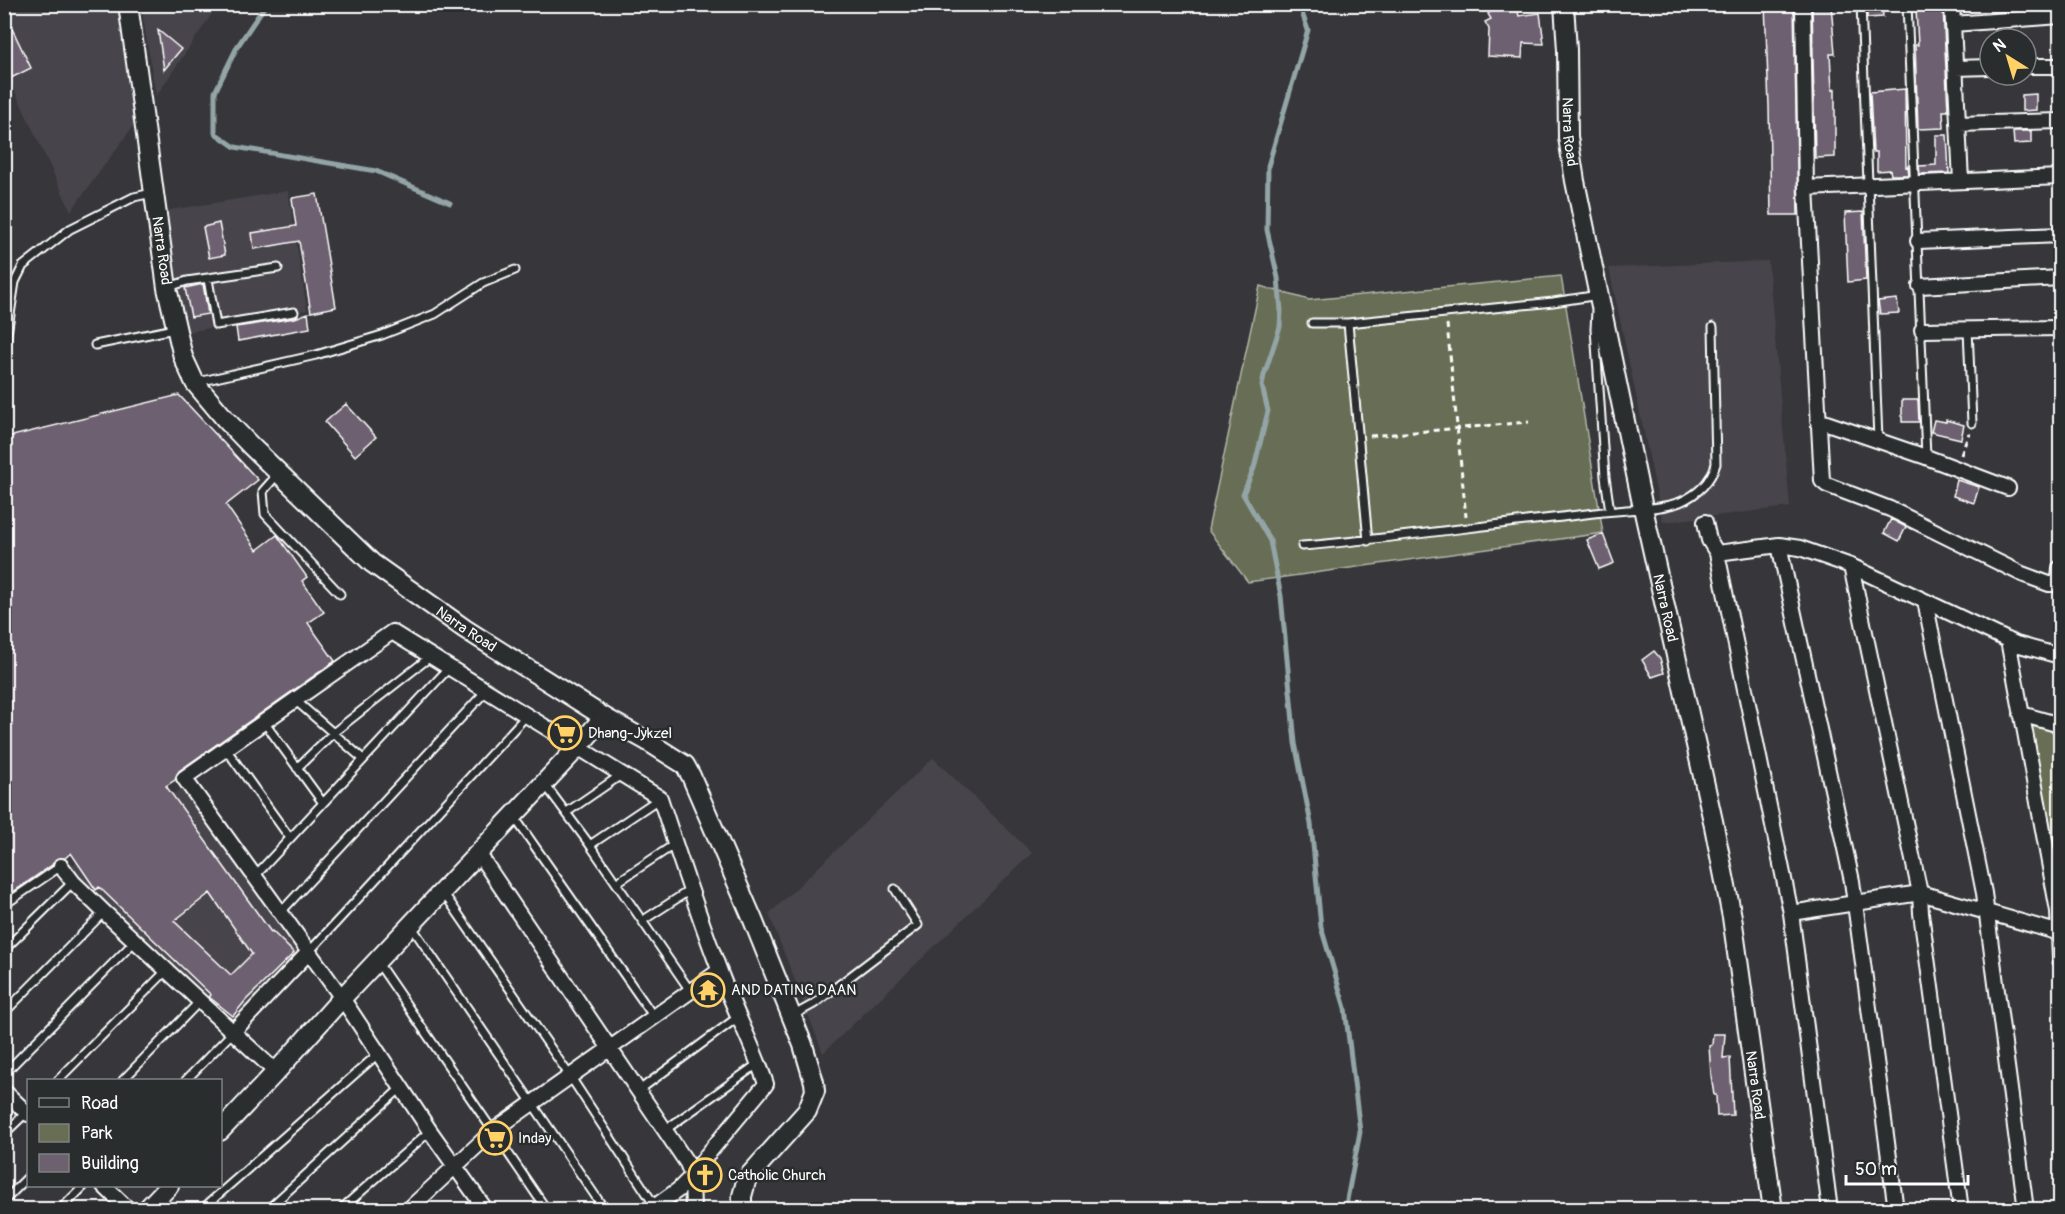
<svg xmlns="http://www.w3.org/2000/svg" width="2065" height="1214" font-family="Pangolin,sans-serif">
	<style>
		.built { fill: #47444b }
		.green { fill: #676e54; stroke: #b3b6aa; stroke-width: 1.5 }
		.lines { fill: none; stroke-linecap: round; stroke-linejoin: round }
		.stream { stroke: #93a5a7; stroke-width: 5 }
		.building { fill: #6d616f; stroke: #fff; stroke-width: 1.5; fill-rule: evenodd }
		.lane-casing { stroke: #fff; stroke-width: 11 }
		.street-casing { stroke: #fff; stroke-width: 18 }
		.secondary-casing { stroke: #fff; stroke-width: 22 }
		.path { stroke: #fff; stroke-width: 3; stroke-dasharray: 6 4.5; stroke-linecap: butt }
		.lane { stroke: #2a2d2e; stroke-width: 7 }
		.street { stroke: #2a2d2e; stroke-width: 14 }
		.secondary { stroke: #2a2d2e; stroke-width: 18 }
		.labels { text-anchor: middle; stroke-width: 5; stroke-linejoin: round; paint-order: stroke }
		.street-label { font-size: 15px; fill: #fff; stroke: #2a2d2e }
		.poi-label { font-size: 15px; fill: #fff; stroke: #2a2d2e; text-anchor: start }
	</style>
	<rect width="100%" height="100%" fill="#37373b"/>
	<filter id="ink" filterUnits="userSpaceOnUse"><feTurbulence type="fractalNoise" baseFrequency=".0167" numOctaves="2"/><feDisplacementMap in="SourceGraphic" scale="12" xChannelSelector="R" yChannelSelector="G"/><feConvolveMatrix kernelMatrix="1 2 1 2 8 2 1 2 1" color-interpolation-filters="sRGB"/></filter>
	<g filter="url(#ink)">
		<!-- built -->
		<path class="built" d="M4 5H117L136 122 71 211 5 70Z
			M141 5H218L156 96Z
			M288 191 307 310 187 332 164 211Z
			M1768 261 1790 507 1663 522 1609 268Z
			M933 758 1032 853 823 1053 769 914Z
			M182 788 300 953 232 1022 81 879 71 866Z"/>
		<!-- green -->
		<path class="green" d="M1561 276 1603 533 1248 582 1208 530 1260 286 1309 300Z
			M2026 725 2060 733V901Z"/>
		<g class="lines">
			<!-- stream -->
			<path class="stream" d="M266 4 237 47 215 92V133L235 147 376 171 450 203
				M1299 4 1308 30 1268 166 1267 230 1278 278 1281 311 1280 327 1264 375 1262 386 1268 411 1254 468 1243 494 1270 541 1281 596 1295 743 1311 824 1321 927 1345 1008 1360 1132 1345 1210"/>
		</g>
		<!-- building -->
		<path class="building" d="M1509 4H1516L1519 16 1540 13 1544 44 1523 43 1522 58 1488 56 1489 29 1485 22 1491 19 1488 14 1496 7Z
			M1765 4H1794L1798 215H1771L1769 106Z
			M1812 4H1831L1835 54H1830L1832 90 1835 89V157L1815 158Z
			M1867 4H1882L1883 17 1867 18Z
			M1943 7 1948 111H1943L1944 128 1918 129 1915 45H1918L1916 9Z
			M4 12 31 68 11 78 4 65Z
			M158 30 181 49 164 70Z
			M1905 89 1906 167 1908 166 1909 175H1891L1890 170 1877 171V152H1873L1870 92Z
			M2036 94V110L2022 111V95Z
			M2013 131H2031V143L2014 144Z
			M1936 135H1947L1949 173 1920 174 1919 166 1936 165Z
			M317 194 336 307 311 312 299 241 254 249 252 233 296 226 292 198Z
			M1863 212 1866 280 1848 282 1845 213Z
			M219 223 225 255 209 258 203 227Z
			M203 284 208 314 191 317 185 288Z
			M1897 299 1899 313 1880 314 1878 301Z
			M308 313 310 328 238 341 236 327 295 318Z
			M179 395 258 480 226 505 257 550 277 535 307 577 302 581 324 612 308 623 335 661 179 771 175 780 166 786 271 932 272 931 294 953 246 1000 233 1016 209 997 211 995 99 887 96 890 71 853 65 858 56 859 52 865 4 898V438ZM210 893 252 954 231 975 174 921Z
			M1902 400H1918L1919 422H1902Z
			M346 404 376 437 355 456 325 422Z
			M1934 420 1946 422V420L1964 425 1961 439 1931 432Z
			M1957 480 1979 487 1974 503 1953 496Z
			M1891 519 1906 527 1899 541 1884 533Z
			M1603 534 1614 563 1599 569 1587 540Z
			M1654 651 1660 658 1664 673 1652 677 1642 660Z
			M1713 1034H1725L1723 1058 1730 1057 1733 1115 1717 1116 1716 1095H1714L1711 1075 1709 1046 1712 1045Z"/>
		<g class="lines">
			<defs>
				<path id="lane" d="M1861 4 1878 440
					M1907 4 1926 457
					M208 279 216 325 294 312
					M169 287 187 281 278 268
					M1596 311 1595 329 1605 477 1610 511
					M1312 323H1348L1553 302 1599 295
					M1348 323 1368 541
					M1968 329 1972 423
					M95 345 174 329
					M4 354 15 282 23 266 70 229 134 197 152 193
					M198 382 316 355 382 335 435 314 483 283 515 270
					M278 474 263 491 265 514 340 594
					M1302 546C1389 539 1475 526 1562 517 1580 515 1598 512 1616 511 1637 509 1661 509 1680 502 1698 494 1710 483 1716 464L1713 327
					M295 700 363 759
					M264 722 323 803
					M226 749 290 838
					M297 768 333 733 430 657
					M544 783 590 845 691 992
					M567 812 621 775
					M515 818 654 1017
					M590 845 660 798
					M255 876 448 669
					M616 883 675 844
					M443 892 570 1076 655 1206
					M4 905 61 866
					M280 913 486 691
					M642 921 690 890
					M412 927 605 1210
					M4 950 73 882
					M308 953 526 716
					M378 963 547 1210
					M4 1013 104 912
					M792 1016 814 1004 918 925 895 889
					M4 1074 135 941
					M58 1080 166 971
					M123 1080 199 1002
					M186 1080 232 1033
					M638 1091 738 1017
					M665 1130 759 1063
					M4 1134 28 1111
					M4 1201 28 1177
					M60 1210 84 1186
					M201 1210 379 1053
					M267 1210 402 1087
					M340 1210 430 1131"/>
				<path id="street" d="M1803 4 1806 188 1822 481 1827 485 1890 509 2022 574 2049 584H2055L2059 579 2060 568
					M1952 4 1961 181
					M1953 24 2060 16
					M2026 66H2060
					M1955 68 1990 67
					M1958 124 2060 121
					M1806 188 2060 177
					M1918 241 2060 235
					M1920 286 2060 278
					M1922 330 2060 328
					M1818 420 1926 457 2008 488
					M1705 522 1709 540 1717 553 1791 913 1830 1210
					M1779 545 1852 881 1896 1210
					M1717 553 1779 545 1800 548 1851 566 2016 644 2060 656
					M1851 566 1920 893 1921 913 1961 1210
					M1925 601 1984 893 2026 1210
					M2008 640 2058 911 2060 960
					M2021 714 2060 725
					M478 853 687 1163 692 1176 693 1210
					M61 866 73 882 104 912 276 1072
					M1791 913 1920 893 2060 933
					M232 1033 308 953
					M4 1091 28 1114
					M104 1186 129 1210
					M408 1210 493 1131 719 971
					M486 1210 430 1131 342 998 184 778 392 632 660 798C679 855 697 912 719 969 733 1008 753 1045 766 1084L707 1155 692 1176 678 1190 650 1210"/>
				<g id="secondary">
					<path id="s1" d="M128 4 167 288 183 357 195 383 226 420 251 446 372 563 465 629 604 717 647 741 685 765 691 776 753 920 803 1045 814 1082 815 1091 807 1111 747 1178 742 1196V1210"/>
					<path id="s2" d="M1564 4 1567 50 1568 137 1575 181 1643 508 1713 821 1732 917 1773 1210"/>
					<path d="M220 1131 276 1072 342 998 577 748 604 717"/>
					<path d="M146 1210 169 1186"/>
				</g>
			</defs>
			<!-- lane casing -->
			<use href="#lane" class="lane-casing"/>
			<!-- street casing -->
			<use href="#street" class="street-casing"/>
			<!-- secondary casing -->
			<use href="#secondary" class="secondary-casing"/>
			<!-- path -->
			<path class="path" d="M1447 324 1466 517
				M1370 436 1529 422
				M1961 455 1969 433"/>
			<!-- lane -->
			<use href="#lane" class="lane"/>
			<!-- street -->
			<use href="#street" class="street"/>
			<!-- secondary -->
			<use href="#secondary" class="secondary"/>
		</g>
	</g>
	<!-- icons -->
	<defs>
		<symbol id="supermarket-ring" viewBox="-11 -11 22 22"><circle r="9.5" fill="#2a2d2e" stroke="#ffd166" stroke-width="1.5"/><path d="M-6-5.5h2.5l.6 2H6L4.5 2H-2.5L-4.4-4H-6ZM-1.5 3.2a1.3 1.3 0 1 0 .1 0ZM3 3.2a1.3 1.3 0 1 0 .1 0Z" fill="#ffd166"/></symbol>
		<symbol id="temple-ring" viewBox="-11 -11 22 22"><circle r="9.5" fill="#2a2d2e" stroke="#ffd166" stroke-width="1.5"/><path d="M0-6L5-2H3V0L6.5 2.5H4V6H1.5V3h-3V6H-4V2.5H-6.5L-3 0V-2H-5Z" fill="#ffd166"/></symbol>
		<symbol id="church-ring" viewBox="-11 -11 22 22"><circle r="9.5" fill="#2a2d2e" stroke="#ffd166" stroke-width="1.5"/><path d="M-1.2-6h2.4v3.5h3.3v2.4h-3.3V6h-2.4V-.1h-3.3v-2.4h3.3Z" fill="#ffd166"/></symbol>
	</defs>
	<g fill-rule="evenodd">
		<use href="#supermarket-ring" x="546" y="714" width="38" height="38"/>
		<use href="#temple-ring" x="689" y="971" width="38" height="38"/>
		<use href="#supermarket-ring" x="476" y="1119" width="38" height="38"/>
		<use href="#church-ring" x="686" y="1156" width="38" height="38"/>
	</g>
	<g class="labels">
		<!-- street labels -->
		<g class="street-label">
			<text dy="5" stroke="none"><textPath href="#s2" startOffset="128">Narra Road</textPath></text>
			<text dy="5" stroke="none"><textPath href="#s1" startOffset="249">Narra Road</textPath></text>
			<text dy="5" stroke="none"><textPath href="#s2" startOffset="614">Narra Road</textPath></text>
			<text dy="5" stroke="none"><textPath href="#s1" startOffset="754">Narra Road</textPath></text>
			<text dy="5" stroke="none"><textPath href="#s2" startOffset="1100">Narra Road</textPath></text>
		</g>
		<!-- poi labels -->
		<g class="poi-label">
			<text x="588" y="738">Dhang-Jykzel</text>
			<text x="731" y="995">AND DATING DAAN</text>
			<text x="518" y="1143">Inday</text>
			<text x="728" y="1180">Catholic Church</text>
		</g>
	</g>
	<!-- margin -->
	<rect width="2065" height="1214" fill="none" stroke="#2a2d2e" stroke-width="24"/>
	<rect x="12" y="12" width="2041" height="1190" fill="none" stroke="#fff" stroke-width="2" filter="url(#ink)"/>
	<!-- legend -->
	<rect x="27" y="1079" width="195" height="108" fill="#2a2d2e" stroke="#7f8182" stroke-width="1.5"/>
	<rect x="39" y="1098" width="30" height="9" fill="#2a2d2e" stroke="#7f8182" stroke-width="1.5"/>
	<text x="81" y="1109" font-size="18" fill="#ffffff">Road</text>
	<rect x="39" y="1124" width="30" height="18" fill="#676e54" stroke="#7f8182" stroke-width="1.5"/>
	<text x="81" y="1139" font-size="18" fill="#ffffff">Park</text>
	<rect x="39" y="1154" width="30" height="18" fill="#6d616f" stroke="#7f8182" stroke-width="1.5"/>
	<text x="81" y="1169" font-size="18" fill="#ffffff">Building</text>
	<!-- north arrow -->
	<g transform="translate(2008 57) rotate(323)"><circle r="28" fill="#2a2d2e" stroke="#7f8182" stroke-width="1.5"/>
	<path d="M0-4.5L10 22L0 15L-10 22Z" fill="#ffd166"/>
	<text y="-9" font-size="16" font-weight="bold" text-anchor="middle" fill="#ffffff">N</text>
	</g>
	<!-- scale -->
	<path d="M1846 1175v9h122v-9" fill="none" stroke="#ffffff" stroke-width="3"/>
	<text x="1855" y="1175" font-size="18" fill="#ffffff" stroke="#2a2d2e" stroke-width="4.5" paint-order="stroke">50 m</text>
</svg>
